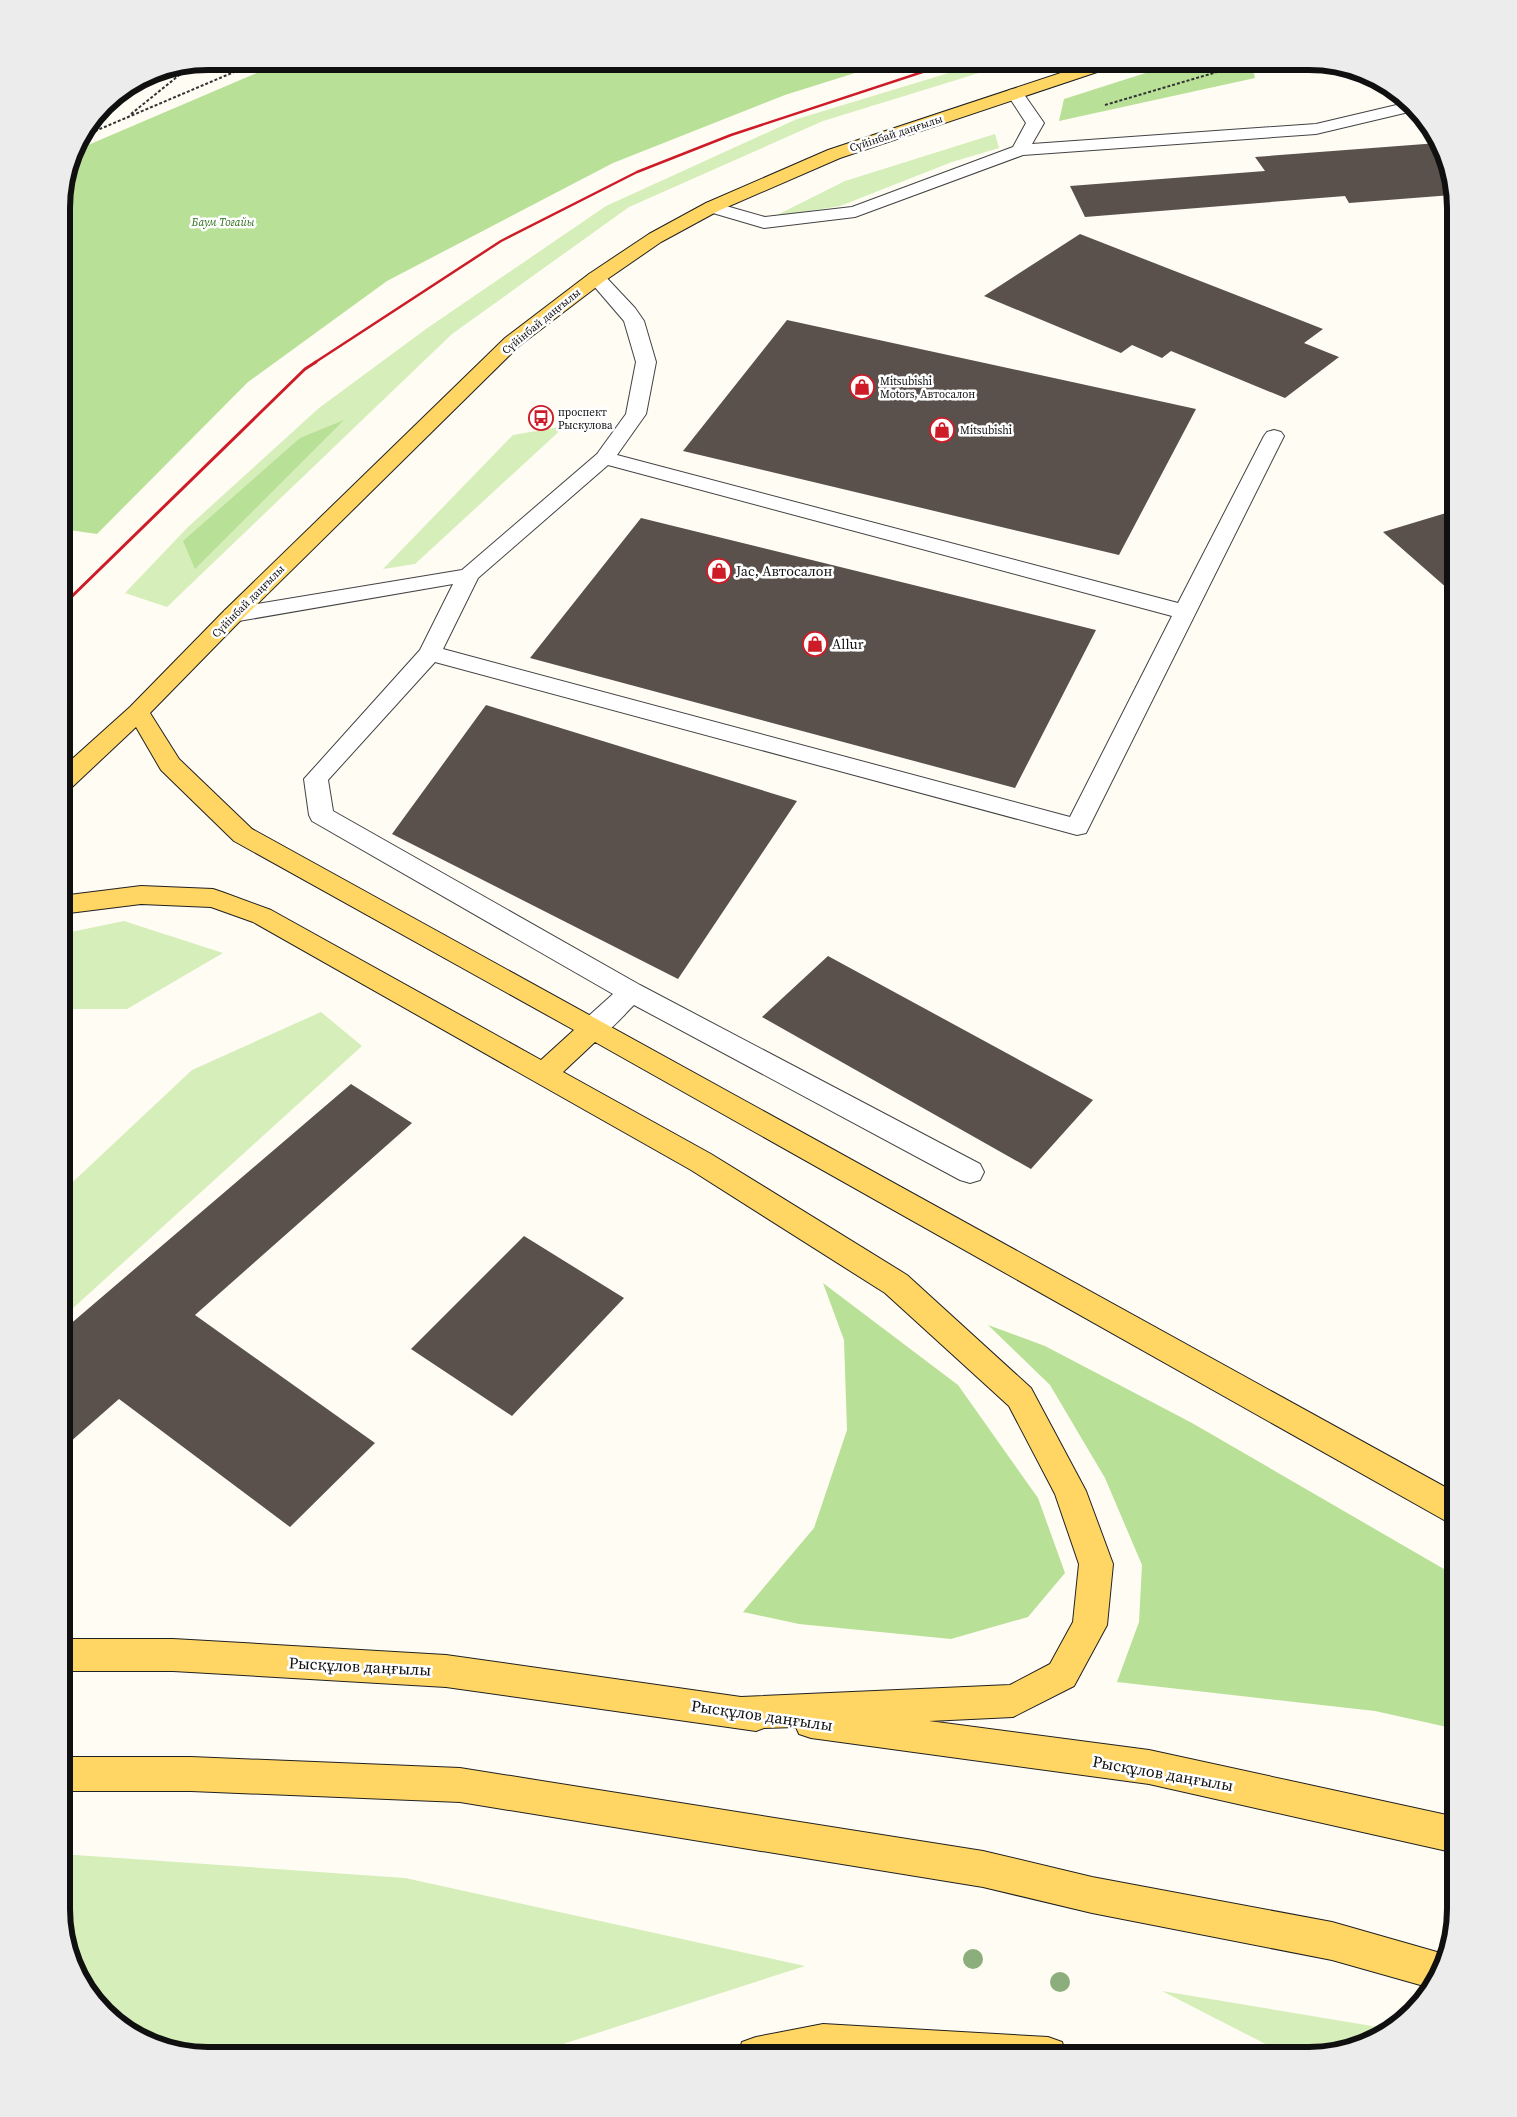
<svg xmlns="http://www.w3.org/2000/svg" width="1517" height="2117" font-family="'Source Serif 4',serif">
	<style>
		.green { fill: #d6eeb9 }
		.forest { fill: #b9e097 }
		.building { fill: #5a514c }
		.lines { fill: none; stroke-linecap: round; stroke-linejoin: round }
		.service-casing { stroke: #434343; stroke-width: 2 }
		.primary-casing { stroke: #212121; stroke-width: 2 }
		.path { stroke: #323232; stroke-width: 2; stroke-dasharray: 3 2; stroke-linecap: butt }
		.service { fill: #fff; fill-rule: evenodd }
		.primary { fill: #ffd664; fill-rule: evenodd }
		.rail-far1 { stroke: #cd1c28; stroke-width: 2.5 }
		.rail { stroke: #cd1c28; stroke-width: 3 }
		.tree { fill: #8cae7c }
		.labels { text-anchor: middle; stroke-width: 5; stroke-linejoin: round; paint-order: stroke }
		.far-street-label { font-size: 11px; fill: #101010; stroke: #fff }
		.far-park-label { font-size: 11px; font-style: italic; fill: #2d6f1a; stroke: #fff }
		.far-poi-label { font-size: 11px; fill: #101010; stroke: #fff; text-anchor: start }
		.poi-label { font-size: 14px; fill: #101010; stroke: #fff; text-anchor: start }
		.near-street-label { font-size: 16px; fill: #101010; stroke: #fff }
		.rim { fill: none; stroke: #101010; stroke-width: 6 }
	</style>
	<rect width="100%" height="100%" fill="#fffcf4"/>
	<!-- green -->
	<path class="green" d="M988 61H1018L823 121 629 207 452 334 167 607 125 593 188 527 319 408 426 329 606 206 797 119Z
		M995 134 999 148 952 162 840 206 773 217 845 181Z
		M565 426 415 564 383 569 513 435Z
		M124 921 223 953 127 1009H61V934Z
		M321 1012 362 1046 61 1319V1193L192 1070Z
		M61 1854 405 1878 805 1966 526 2056 198 2055 134 2036 81 1983 61 1909Z
		M1162 1991 1390 2029 1383 2036 1310 2056H1289Z"/>
	<!-- forest -->
	<path class="forest" d="M285 61H893L785 95 613 163 387 281 248 382 97 534 62 529V198L74 151Z
		M1180 62H1251L1255 78 1059 121 1064 99Z
		M344 420 195 569 183 541 300 438Z
		M823 1283 958 1385 1038 1498 1065 1573 1028 1617 951 1639 799 1624 743 1612 814 1528 847 1430 844 1340Z
		M988 1325 1045 1346 1192 1423 1456 1576V1729L1375 1711 1117 1682 1139 1622 1142 1565 1105 1478 1050 1385Z"/>
	<!-- building -->
	<path class="building" d="M1438 143 1452 195 1349 203 1345 196 1085 217 1070 186 1265 171 1255 157Z
		M1080 234 1323 329 1304 343 1339 357 1285 398 1171 351 1162 358 1132 345 1121 353 984 296Z
		M787 320 1196 409 1119 555 683 451Z
		M1456 510V596L1383 532Z
		M641 518 1096 630 1015 788 530 658Z
		M486 705 797 801 678 979 392 834Z
		M828 956 1093 1100 1031 1169 762 1017Z
		M351 1084 412 1123 195 1315 375 1443 290 1527 119 1399 61 1450V1332Z
		M524 1236 624 1298 512 1416 411 1349Z"/>
	<g class="lines">
		<defs>
			<path id="service" d="M1015 89 1021 90 1044 123 1032 144 1316 124 1405 103 1413 111 1316 134 1023 155 855 217 764 228 706 211 703 207 706 203 712 202 765 217 852 207 1013 147 1026 123 1007 94 1009 90Z
				M596 272 603 274 635 308 644 321 656 362 646 414 617 455 1178 603 1264 436 1267 432 1274 430 1281 432 1284 436 1086 833 1077 835 435 662 328 780 333 811 640 985 980 1164 984 1172 980 1180 970 1183 960 1180 634 1005C619 1019 605 1042 583 1035L579 1028 583 1021 613 994 312 821 309 815 304 779 420 650 453 584 233 622 225 620 222 615 225 610 233 608 462 570 597 454 626 414 636 362 624 321 587 278 589 274ZM608 465 1172 616 1070 817 443 649 478 578Z"/>
			<path id="primary" d="M1097 61H1123L1121 64 840 158 718 211 661 242 603 282 519 346 241 620 150 713 179 759 252 829 1456 1493V1524L1444 1520 595 1042 563 1072 711 1154 907 1275 1031 1388 1086 1491 1113 1564 1107 1625 1074 1686 1013 1717 929 1721 1149 1750 1456 1817V1853L1149 1784 811 1738 799 1734 796 1727 764 1728 756 1731 446 1687 173 1671H61V1639H173L446 1655 741 1697 1010 1685 1050 1664 1073 1622 1079 1564 1055 1494 1009 1406 885 1293 691 1170 253 922 211 907 141 904 61 914V896L141 886 213 889 222 892 271 910 541 1060 574 1030 234 841 161 770 136 727 70 789 61 791V769L130 707 225 610 505 338 589 274 649 234 706 203 828 150Z
				M61 1757H191L460 1768 983 1851 1092 1877 1332 1922 1444 1954 1436 1983 1431 1988 1332 1960 1092 1913 983 1887 460 1802 191 1791H61Z
				M823 2024 1048 2037 1062 2042 1067 2056H737L742 2042 756 2037Z"/>
		</defs>
		<!-- service casing -->
		<use href="#service" class="service-casing"/>
		<!-- primary casing -->
		<use href="#primary" class="primary-casing"/>
		<!-- path -->
		<path class="path" d="M1105 105 1251 62
			M131 114 193 64
			M81 137 260 61"/>
		<!-- service -->
		<use href="#service" class="service"/>
		<!-- primary -->
		<use href="#primary" class="primary"/>
		<!-- rail-far1 -->
		<path class="rail-far1" d="M314 363 501 241 637 172 731 135 956 61"/>
		<!-- rail -->
		<path class="rail" d="M62 606 305 369 316 362"/>
	</g>
	<!-- trees -->
	<g class="tree">
		<circle cx="973" cy="1959" r="10"/>
		<circle cx="1060" cy="1982" r="10"/>
	</g>
	<!-- icons -->
	<defs>
		<symbol id="shop-ring" viewBox="-11 -11 22 22"><circle r="9.5" fill="#fff" stroke="#cd1c28" stroke-width="1.5"/><path d="M-5-2.5h2.3a2.7 3.5 0 0 1 5.4 0H5L5.5 6h-11ZM-1.5-2.5h3a1.5 2.3 0 0 0-3 0Z" fill="#cd1c28"/></symbol>
		<symbol id="bus-ring" viewBox="-11 -11 22 22"><circle r="9.5" fill="#fff" stroke="#cd1c28" stroke-width="1.5"/><path d="M-5-6H5V4H4V6H2V4H-2V6H-4V4H-5ZM-3.5-4V0h7V-4ZM-3.5 1.2v1.5H-2V1.2ZM2 1.2v1.5H3.5V1.2Z" fill="#cd1c28"/></symbol>
	</defs>
	<g fill-rule="evenodd">
		<use href="#shop-ring" x="848" y="373" width="28" height="28"/>
		<use href="#bus-ring" x="527" y="404" width="28" height="28"/>
		<use href="#shop-ring" x="928" y="416" width="28" height="28"/>
		<use href="#shop-ring" x="705" y="557" width="28" height="28"/>
		<use href="#shop-ring" x="801" y="630" width="28" height="28"/>
	</g>
	<g class="labels">
		<!-- far-street labels -->
		<g class="far-street-label">
			<text transform="translate(896 133) rotate(-18)" y="4">Сүйінбай даңғылы</text>
			<text transform="translate(541 321) rotate(-39)" y="4">Сүйінбай даңғылы</text>
			<text transform="translate(248 601) rotate(-45)" y="4">Сүйінбай даңғылы</text>
		</g>
		<!-- far-park labels -->
		<g class="far-park-label">
			<text x="223" y="226">Баум Тоғайы</text>
		</g>
		<!-- far-poi labels -->
		<g class="far-poi-label">
			<text x="880" y="385">Mitsubishi<tspan x="880" dy="13">Motors, Автосалон</tspan></text>
			<text x="558" y="416">проспект<tspan x="558" dy="13">Рыскулова</tspan></text>
			<text x="960" y="434">Mitsubishi</text>
		</g>
		<!-- poi labels -->
		<g class="poi-label">
			<text x="736" y="576">Jac, Автосалон</text>
			<text x="832" y="649">Allur</text>
		</g>
		<!-- near-street labels -->
		<g class="near-street-label">
			<text transform="translate(360 1666) rotate(3)" y="6">Рысқұлов даңғылы</text>
			<text transform="translate(762 1715) rotate(8)" y="6">Рысқұлов даңғылы</text>
			<text transform="translate(1163 1773) rotate(10)" y="6">Рысқұлов даңғылы</text>
		</g>
	</g>
	<!-- crop -->
	<path d="M0 0H1517V2117H0ZM208 70H1309A138 138 0 0 1 1447 208V1909A138 138 0 0 1 1309 2047H208A138 138 0 0 1 70 1909V208A138 138 0 0 1 208 70Z" fill="#ececec" fill-rule="evenodd"/>
	<path class="rim" d="M208 70H1309A138 138 0 0 1 1447 208V1909A138 138 0 0 1 1309 2047H208A138 138 0 0 1 70 1909V208A138 138 0 0 1 208 70Z"/>
</svg>
